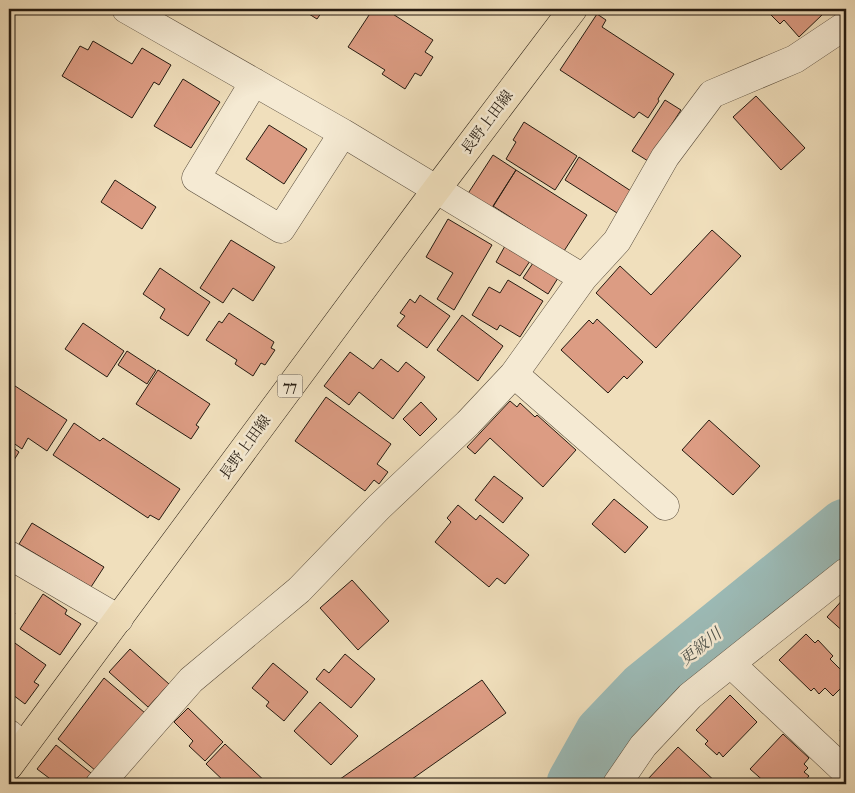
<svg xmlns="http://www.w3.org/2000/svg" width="855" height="793" font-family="'IM FELL French Canon','Noto Serif JP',serif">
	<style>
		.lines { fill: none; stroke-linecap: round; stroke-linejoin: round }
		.river { stroke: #9cbbb7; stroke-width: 59 }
		.building { fill: #dc9c83; stroke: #251b11 }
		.minor-casing { stroke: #584c3c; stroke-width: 29 }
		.major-casing { stroke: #251b11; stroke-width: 29 }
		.minor { stroke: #f5ead3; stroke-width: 28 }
		.major { stroke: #f0dfbc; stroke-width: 28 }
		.labels { text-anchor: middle; stroke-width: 5; stroke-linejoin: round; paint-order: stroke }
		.shield { fill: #f5ead3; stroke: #63594b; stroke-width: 1 }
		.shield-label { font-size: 14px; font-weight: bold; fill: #251b11 }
		.street-label { font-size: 15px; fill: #251b11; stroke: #f5ead3 }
		.water-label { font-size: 16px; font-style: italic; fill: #4f534b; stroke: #f5ead3 }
	</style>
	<rect width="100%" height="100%" fill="#f0dfbc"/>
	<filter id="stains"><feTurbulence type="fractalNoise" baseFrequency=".004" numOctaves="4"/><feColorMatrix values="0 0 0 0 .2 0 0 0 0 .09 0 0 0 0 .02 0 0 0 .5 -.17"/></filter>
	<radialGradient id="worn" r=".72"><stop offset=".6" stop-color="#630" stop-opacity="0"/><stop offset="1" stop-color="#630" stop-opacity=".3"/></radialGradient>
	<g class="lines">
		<!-- river -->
		<path class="river" d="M576 784 604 734 645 691 846 528"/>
	</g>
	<!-- building -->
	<path class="building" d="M301 9H324L317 19Z
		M373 9H385L433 40 425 52 433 57 421 76 415 73 405 89 382 74 385 70 348 47Z
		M765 9H819L823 14 799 37 784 20 780 24Z
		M597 14 606 20 602 27 674 74 658 99 659 101 648 118 639 112 634 118 560 70Z
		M93 41 132 64 142 48 171 65 159 85 154 82 132 118 62 76 80 46 88 50Z
		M183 79 220 102 191 148 154 126Z
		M756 96 805 148 781 170 733 117Z
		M665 100 681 110 648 161 632 151Z
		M524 122 577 156 555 190 506 159 516 142 513 140Z
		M269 125 307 149 284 184 246 159Z
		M493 155 516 170 491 210 467 195Z
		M579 157 631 191 617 213 565 180Z
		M516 170 587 215 564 251 530 233 532 231 493 206Z
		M115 180 156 207 142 229 101 202Z
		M448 219 492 245 454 310 437 299 453 273 426 257Z
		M712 230 741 256 656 348 596 293 620 266 651 295Z
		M231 240 275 267 253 301 233 288 223 303 200 288Z
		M505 246 530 261 520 276 496 262Z
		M533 263 558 278 548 294 523 278Z
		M160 268 210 302 188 336 160 318 165 309 143 294Z
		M508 280 543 301 520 337 500 325 497 330 472 315 489 287 500 293Z
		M420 295 450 316 427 348 397 326 405 316 400 313 410 299 415 303Z
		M229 313 274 342 271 348 275 350 265 365 261 363 253 376 235 364 237 360 206 340 219 321 222 323Z
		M462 315 503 346 478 381 437 350Z
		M597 319 643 362 627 379 624 376 608 393 561 350 589 320 593 324Z
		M83 323 124 351 107 377 65 349Z
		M127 351 156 370 147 384 118 365Z
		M350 352 373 369 381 359 398 372 406 362 425 377 393 419 359 392 349 405 324 386Z
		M158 370 210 404 196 425 199 427 191 439 136 404Z
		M9 382 67 420 47 451 28 438 22 449 9 440Z
		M326 397 391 444 377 464 388 472 379 484 374 480 365 491 295 441Z
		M510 401 517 407 520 403 535 417 537 415 576 450 543 487 490 438 475 454 467 447Z
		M421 402 437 419 420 436 403 419Z
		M709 420 760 466 733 495 682 450Z
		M74 423 100 441 103 438 180 489 159 520 150 515 148 518 53 455Z
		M9 445 19 452 9 468Z
		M494 476 523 498 503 523 475 500Z
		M614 499 648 527 625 553 592 524Z
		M458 505 476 520 480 515 529 555 505 584 497 578 489 587 435 542 451 522 447 518Z
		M32 523 104 567 91 587 19 544Z
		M352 580 389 621 358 650 320 608Z
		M43 594 67 610 65 614 81 624 60 655 20 629Z
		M846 596V634L827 617Z
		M9 610 15 613 9 623Z
		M806 634 815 643 818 640 833 656 830 659 846 675V683L833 696 825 688 819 694 814 688 811 691 779 660Z
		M12 641 46 665 34 682 39 685 25 704 9 692V673L10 671 9 670V646Z
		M130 649 169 684 148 707 109 672Z
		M345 654 375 679 351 708 316 679 324 669 329 673Z
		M273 663 308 692 284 721 266 706 269 702 252 688Z
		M104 678 145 713 96 771 58 739Z
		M482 680 506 713 405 784H333Z
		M730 695 757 722 723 757 719 752 717 755 705 744 708 741 696 730Z
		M320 702 358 736 331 765 294 731Z
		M188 708 223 742 205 761 189 746 193 741 174 722Z
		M846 721V735L840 731Z
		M783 734 809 758 804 764 808 768 804 772 809 776 804 782 806 784H767L750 769Z
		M225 744 268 784H227L206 764Z
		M56 745 91 773 82 784H57L37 769Z
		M678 747 718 784H651L647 780Z"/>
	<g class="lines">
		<defs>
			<path id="minor" d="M126 9 343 133 583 278
				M254 82 196 178 281 229 343 133
				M514 374 665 506
				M9 555 119 619
				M731 664 846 772
				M9 734 23 746
				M100 784 191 680 299 590 379 507 468 423 514 374 583 278 617 241 665 157 712 94 795 59 846 25
				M617 784 643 746 690 696 846 572"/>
			<path id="major" d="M9 766 436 190 573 9"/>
		</defs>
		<!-- minor casing -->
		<use href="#minor" class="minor-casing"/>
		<!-- major casing -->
		<use href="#major" class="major-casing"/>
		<!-- minor -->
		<use href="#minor" class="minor"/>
		<!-- major -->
		<use href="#major" class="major"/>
	</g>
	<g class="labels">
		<!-- shield labels -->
		<rect class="shield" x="277.5" y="374.5" width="25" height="23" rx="4"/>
		<g class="shield-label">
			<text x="290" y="391">77</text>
		</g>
		<!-- street labels -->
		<g class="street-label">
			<text transform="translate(487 122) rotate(-53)" y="5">長野上田線</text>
			<text transform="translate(245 447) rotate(-54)" y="5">長野上田線</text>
		</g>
		<!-- water labels -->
		<g class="water-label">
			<text transform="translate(700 646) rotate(-39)" y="6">更級川</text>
		</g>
	</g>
	<!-- margin -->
	<rect width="855" height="793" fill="none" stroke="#f0dfbc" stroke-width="30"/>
	<rect x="10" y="10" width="835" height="773" fill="none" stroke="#251b11" stroke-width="2.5"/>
	<rect x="15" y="15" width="825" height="763" fill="none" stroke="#251b11"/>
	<rect width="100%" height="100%" filter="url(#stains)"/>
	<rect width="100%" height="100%" fill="url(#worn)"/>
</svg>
